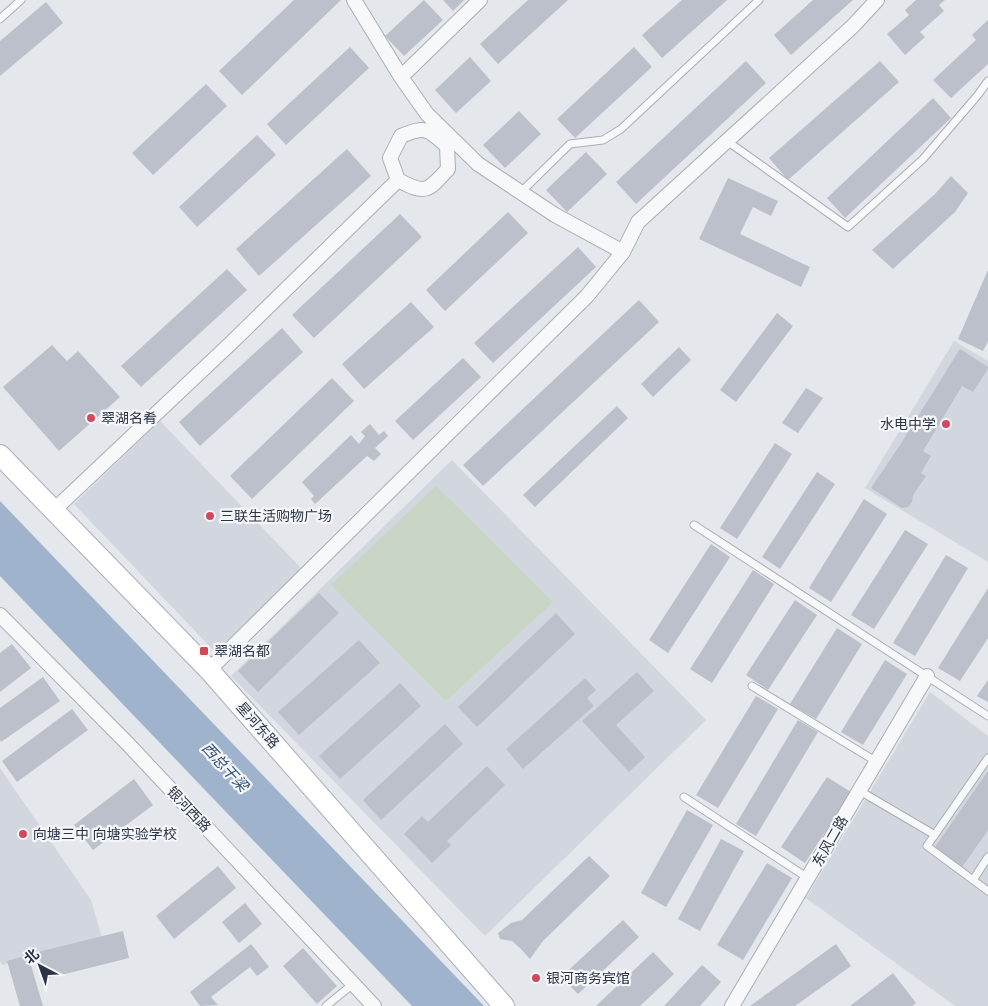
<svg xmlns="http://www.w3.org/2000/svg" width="988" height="1006" font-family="'Open Sans','Noto Sans SC',sans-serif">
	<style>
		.built { fill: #d2d6de }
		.green { fill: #c9d6c5 }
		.water { fill: #9fb4cc }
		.building { fill: #bbc0ca }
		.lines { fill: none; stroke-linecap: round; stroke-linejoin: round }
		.lane-casing { stroke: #a9aeb7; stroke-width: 9 }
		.street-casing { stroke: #a9aeb7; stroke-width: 16 }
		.secondary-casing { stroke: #a9aeb7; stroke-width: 22 }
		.lane { stroke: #f7f8fa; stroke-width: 7 }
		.street { stroke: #f7f8fa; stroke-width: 14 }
		.secondary { stroke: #fff; stroke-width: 20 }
		.poi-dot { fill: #d1495b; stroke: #f4f6f9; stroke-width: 2 }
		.labels { text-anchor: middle; stroke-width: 4.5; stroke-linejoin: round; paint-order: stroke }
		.poi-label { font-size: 14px; fill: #2b3445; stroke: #f4f6f9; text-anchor: start }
		.street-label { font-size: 14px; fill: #2b3445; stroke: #f4f6f9 }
		.water-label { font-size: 15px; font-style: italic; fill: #34527a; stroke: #f4f6f9 }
	</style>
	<rect width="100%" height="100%" fill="#e4e7ec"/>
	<!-- built -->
	<path class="built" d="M954 341 988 361V562L865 488Z
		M160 421 302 569 215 652 74 504Z
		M452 460 706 720 485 936 231 676Z
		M930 692 988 736V1006H955L806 898Z
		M0 768 91 900 102 938 2 965 0 961Z"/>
	<!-- green -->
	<path class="green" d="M436 486 553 602 446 701 331 585Z"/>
	<!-- water -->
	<path class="water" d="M0 501 484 1006H412L0 576Z"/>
	<!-- building -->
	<path class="building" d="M294 0H341L242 95 219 71Z
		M424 0 443 20 404 56 385 36Z
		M443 0H464L453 11Z
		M528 0H568L498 64 480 44Z
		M682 0H727L662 58 642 35Z
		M813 0H853L791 55 774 35Z
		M916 0H945L939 5 944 11 920 32 925 37 905 55 887 34 909 15 905 10Z
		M46 2 63 23 0 76V41Z
		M988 20V64L951 98 933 80 976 40 972 35Z
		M350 47 369 68 286 145 267 124Z
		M634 47 652 67 575 138 557 119Z
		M470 57 491 81 456 113 435 90Z
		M746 61 766 83 636 204 616 182Z
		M880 61 899 82 788 180 769 158Z
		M206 84 227 106 153 175 132 153Z
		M933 98 951 118 845 218 827 198Z
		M519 111 541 134 505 168 483 145Z
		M257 135 276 155 197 227 179 207Z
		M347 149 371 176 259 276 236 249Z
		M586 152 607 174 567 212 546 190Z
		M951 176 968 193 955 212 893 269 872 250 935 194Z
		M728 178 778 201 771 216 753 207 740 234 810 267 801 287 699 239Z
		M508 212 528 233 445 311 426 290Z
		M400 214 422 237 314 338 292 315Z
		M578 247 596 267 493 363 474 343Z
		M227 269 247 290 141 387 121 366Z
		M988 270V341L983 351 958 339Z
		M639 300 659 322 483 486 463 465Z
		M411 302 434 327 364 389 342 364Z
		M777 313 793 326 736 402 720 390Z
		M282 328 303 352 200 446 179 422Z
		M52 345 67 361 78 351 120 397 59 451 3 387Z
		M679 347 691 360 653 397 641 384Z
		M960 349 988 367V369L973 392 962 386 923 451 931 456 921 473 926 476 913 495 912 502 908 507 902 508 871 488 900 445Z
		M463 358 481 377 413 440 395 421Z
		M332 378 354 401 252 499 230 476Z
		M806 388 823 398 798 433 782 423Z
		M617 406 628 418 535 507 523 495Z
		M370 424 379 435 384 431 388 436 375 448 381 454 374 461 367 456 315 504 311 499 314 496 302 482 351 435 359 444 365 436 361 432Z
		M775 443 792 454 737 539 720 528Z
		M817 472 835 484 780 569 762 557Z
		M864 499 887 514 831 602 809 588Z
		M905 530 928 544 874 629 851 615Z
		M711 544 730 557 668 653 649 640Z
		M946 555 968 568 915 656 893 643Z
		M753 570 774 584 712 683 690 669Z
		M988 588V638L960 681 938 668Z
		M319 593 339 613 258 692 238 671Z
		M795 600 817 615 768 690 746 675Z
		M556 613 575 634 477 727 458 707Z
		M837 628 862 644 816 719 790 704Z
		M359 640 380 663 299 735 278 712Z
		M12 644 31 668 0 692V653Z
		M885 660 907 674 863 745 841 732Z
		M637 672 654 691 616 725 645 757 629 772 582 721Z
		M43 677 60 701 1 742 0 740V708Z
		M585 678 596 690 587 698 594 706 523 769 506 749Z
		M988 680V702L977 696Z
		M400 683 421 706 340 779 319 756Z
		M756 696 778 709 718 808 696 795Z
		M72 709 88 730 17 782 2 761Z
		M798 720 818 732 756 836 736 824Z
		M445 724 463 744 381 820 363 800Z
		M487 766 505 785 447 841 451 845 432 863 404 834 422 816 428 822Z
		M988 771V830L962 867 935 847Z
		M827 777 851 792 805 863 781 847Z
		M134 779 153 805 93 850 74 825Z
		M687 810 713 825 666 907 641 893Z
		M721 839 744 851 700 931 678 919Z
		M589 856 610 876 543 941 530 959 521 949 512 941 500 939 498 933 511 923 522 920Z
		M767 863 792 878 743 960 717 945Z
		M218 866 236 888 174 939 156 916Z
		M245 903 262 924 239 943 222 922Z
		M623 920 639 937 578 994 561 977Z
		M123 931 129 958 45 979 38 952Z
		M251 944 269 967 257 976 250 967 211 997 218 1005 200 1006 190 992Z
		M836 944 851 966 795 1006H750Z
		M303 948 337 986 317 1004 283 966Z
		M653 952 674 974 640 1006H596Z
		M28 955 43 1006H20L7 961Z
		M702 965 721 982 700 1006H664Z
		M893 973 916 1003 912 1006H850Z"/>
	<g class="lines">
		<defs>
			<path id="lane" d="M0 19 21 0
				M727 141 848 227 923 159 977 96 988 81
				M521 192 570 144 603 140 621 129 759 0
				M694 525 988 716
				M752 686 877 762
				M988 758 927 846 988 891
				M860 791 935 835
				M684 797 808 878
				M973 880 988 857
				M326 1006 353 984"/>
			<path id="street" d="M354 0 401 77
				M480 0 401 77 427 114 478 164 555 215 623 252
				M54 510 231 343 398 180 390 158 401 136C426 126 427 128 447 146L448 169C428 191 426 195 398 180
				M0 615 128 744 374 1006
				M209 670 587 296 623 252 638 222 853 26 877 0
				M732 1006 927 676"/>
			<path id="secondary" d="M0 455 209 670 504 1006"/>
		</defs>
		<!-- lane casing -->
		<use href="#lane" class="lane-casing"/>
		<!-- street casing -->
		<use href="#street" class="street-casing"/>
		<!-- secondary casing -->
		<use href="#secondary" class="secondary-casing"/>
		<!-- lane -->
		<use href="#lane" class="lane"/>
		<!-- street -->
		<use href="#street" class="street"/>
		<!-- secondary -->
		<use href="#secondary" class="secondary"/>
	</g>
	<!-- markers -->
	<g class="poi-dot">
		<circle cx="91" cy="418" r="5"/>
		<circle cx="946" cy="424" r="5"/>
		<circle cx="210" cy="516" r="5"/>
		<rect x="199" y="646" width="10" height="10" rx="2.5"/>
		<circle cx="23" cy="834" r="5"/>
		<circle cx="536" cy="978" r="5"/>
	</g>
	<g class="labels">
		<!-- poi labels -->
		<g class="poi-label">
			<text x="101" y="423">翠湖名肴</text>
			<text x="936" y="429" text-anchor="end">水电中学</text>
			<text x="220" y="521">三联生活购物广场</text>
			<text x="214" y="656">翠湖名都</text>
			<text x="33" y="839">向塘三中 向塘实验学校</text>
			<text x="546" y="983">银河商务宾馆</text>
		</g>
		<!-- street labels -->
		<g class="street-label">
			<text transform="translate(258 725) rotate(49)" y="5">星河东路</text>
			<text transform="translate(189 809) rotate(47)" y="5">银河西路</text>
			<text transform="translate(830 841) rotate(-60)" y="5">东风二路</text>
		</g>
		<!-- water labels -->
		<g class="water-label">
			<text transform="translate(225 767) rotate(47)" y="5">西总干梁</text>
		</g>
	</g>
	<!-- north arrow -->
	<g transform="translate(40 966) rotate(319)" stroke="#f4f6f9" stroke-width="4" paint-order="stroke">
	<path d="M0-4L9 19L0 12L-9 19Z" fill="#2b3445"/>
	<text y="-8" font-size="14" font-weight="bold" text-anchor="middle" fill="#2b3445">北</text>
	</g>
</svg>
